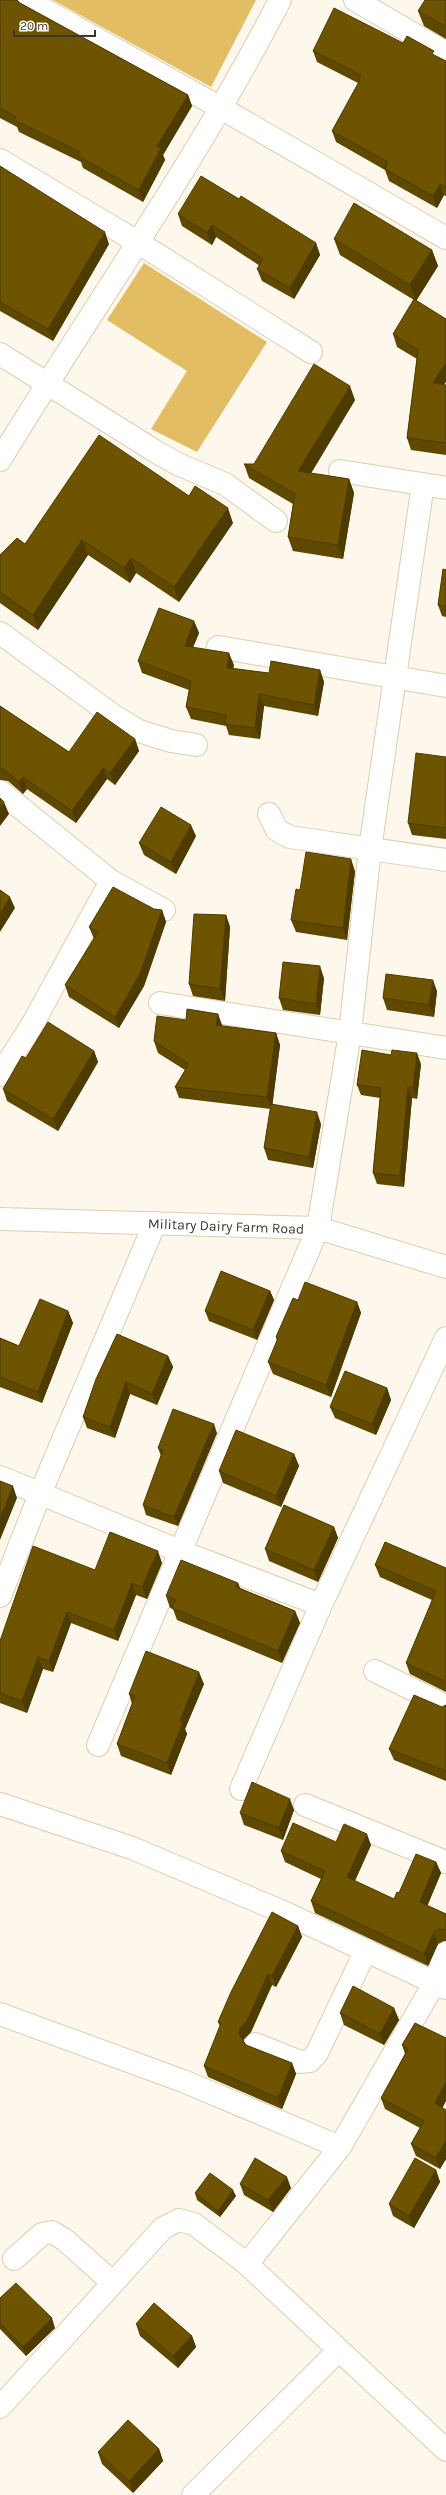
<svg xmlns="http://www.w3.org/2000/svg" width="446" height="2495" font-family="Karla,sans-serif">
	<style>
		.forest { fill: #e2bd63 }
		.lines { fill: none; stroke-linecap: round; stroke-linejoin: round }
		.street-casing { stroke: #dcceaf; stroke-width: 24 }
		.secondary-casing { stroke: #dcceaf; stroke-width: 24 }
		.street { stroke: #fff; stroke-width: 22 }
		.secondary { stroke: #fff; stroke-width: 22 }
		.wall { fill: #5f4801 }
		.shaded-wall { fill: #4d3b01 }
		.building { fill: #6e5401; stroke: #4d3b01 }
		.labels { text-anchor: middle; stroke-width: 4; stroke-linejoin: round; paint-order: stroke }
		.street-label { font-size: 14px; fill: #3d382b; stroke: #fff }
	</style>
	<rect width="100%" height="100%" fill="#fdf8eb"/>
	<!-- forest -->
	<path class="forest" d="M53 0H256L211 87Z
		M144 263 267 342 197 452 151 429 187 371 107 320Z"/>
	<g class="lines">
		<defs>
			<path id="street" d="M27 0 221 108 446 238
				M355 0 446 53
				M0 160 139 243 311 352
				M0 354 158 453 180 465 225 484 276 521
				M0 460C93 307 198 160 280 0
				M340 471 446 488
				M0 633 114 716 139 731 171 741 196 745
				M218 647 446 686
				M0 791 111 881 164 910
				M269 814 277 830 290 837 446 860
				M160 1003 446 1048
				M0 1075 32 1025 111 881
				M0 1477 182 1552 321 1605 446 1338
				M0 1596 40 1494 155 1223
				M375 1671 446 1706
				M98 1745 318 1228 350 1033 370 849 423 484
				M241 1789 321 1605
				M0 1804 132 1848 283 1912 446 1988
				M305 1805 446 1862
				M0 2014 183 2081 340 2147
				M255 2044 300 2062 310 2061 317 2053 366 1950
				M14 2259 42 2234 52 2232 65 2240 113 2283
				M247 2264 340 2147 435 1982 446 1953
				M0 2407 163 2228 179 2220 194 2224 247 2264 446 2450
				M193 2495 339 2350"/>
			<path id="secondary" d="M0 1219 318 1228 446 1267"/>
		</defs>
		<!-- street casing -->
		<use href="#street" class="street-casing"/>
		<!-- secondary casing -->
		<use href="#secondary" class="secondary-casing"/>
		<!-- street -->
		<use href="#street" class="street"/>
		<!-- secondary -->
		<use href="#secondary" class="secondary"/>
	</g>
	<!-- wall -->
	<path class="wall" d="M0 0 20 3 188 95 192 106 163 155 165 160 143 202 83 168 81 162 19 132 17 127 0 118Z
		M446 0V39L424 26 418 11Z
		M403 43 436 56 446 61V196L444 195 437 208 389 181 385 170 336 142 332 131 358 83 317 62 313 51Z
		M0 166 109 244 53 341 0 311Z
		M239 199 316 243 320 255 294 299 262 281 257 269 260 266 216 237 212 245 182 226 178 214Z
		M334 239 432 250 438 266 416 301 444 385H446V455L411 450 407 438 417 359 397 347 393 334 414 300 340 255Z
		M355 400 311 473 349 479 354 493 343 559 293 551 288 537 293 504 249 478 244 464H254Z
		M189 496 233 523 179 602 136 573 130 583 88 555 38 630 0 603V555L25 544Z
		M446 570V617L442 616 438 605Z
		M194 621 199 633 193 647 234 665 233 668 269 673 320 670 324 682 318 716 264 706 260 739 229 735 226 726 191 719 186 707 189 690 142 673 138 661Z
		M0 706 69 752 135 739 139 751 115 785 107 779 76 823 27 789 23 794 8 781 0 780Z
		M446 757V839L412 835 408 823Z
		M196 836 176 874 144 855 139 843Z
		M355 871 347 940 296 932 291 920Z
		M154 909 162 910 166 922 144 986 119 1028 69 997 65 985 94 939 89 927Z
		M226 915 230 927 225 1001 193 996 189 984Z
		M324 978 320 1015 283 1010 279 998Z
		M437 991 434 1017 387 1010 383 998Z
		M218 1014 222 1026 276 1033 280 1045 272 1104 321 1124 313 1168 268 1160 264 1148 271 1109 179 1098 175 1087 185 1070 158 1053 154 1041 186 1020Z
		M94 1051 98 1062 58 1131 7 1101 3 1089 26 1058Z
		M421 1064 417 1099 412 1098 404 1187 377 1184 373 1173 380 1098 361 1095 357 1085Z
		M270 1291 274 1300 257 1340 209 1321 205 1311Z
		M298 1300 357 1302 361 1313 331 1397 273 1374 268 1362 277 1341 276 1337Z
		M68 1311 73 1323 42 1403 0 1387V1338L19 1346Z
		M168 1356 173 1367 157 1405 130 1394 115 1438 87 1428 83 1417 96 1379Z
		M387 1388 391 1400 376 1435 335 1418 330 1407Z
		M217 1433 178 1526 146 1515 143 1505 161 1456 158 1448Z
		M294 1454 299 1466 281 1507 223 1483 219 1471Z
		M334 1527 338 1538 318 1582 269 1561 265 1549Z
		M162 1563 147 1599 136 1595 118 1641 71 1623 53 1672 43 1669 27 1713 0 1703V1641L95 1570Z
		M375 1565 446 1568V1692L410 1674 406 1663 432 1600 380 1577Z
		M238 1583 240 1588 295 1611 300 1623 282 1663 177 1620 173 1609 170 1608 166 1596Z
		M204 1684 185 1729 187 1734 171 1775 121 1756 117 1744 132 1704 129 1694Z
		M446 1705V1781L394 1760 389 1749 442 1707Z
		M294 1810 283 1840 244 1825 240 1813Z
		M336 1842 371 1845 355 1881 394 1899 399 1893 436 1862 441 1873 427 1906 446 1914V1941H444L438 1944 428 1966 315 1913 311 1901 321 1879 285 1862 281 1851Z
		M298 1926 302 1937 276 1987 272 1985 251 2032 244 2039 243 2041 246 2045 292 2063 296 2074 282 2109 208 2077 204 2066 220 2026 218 2022Z
		M394 2008 399 2020 384 2045 344 2025 340 2013Z
		M415 2023 443 2108 446 2110V2159L440 2169 416 2156 411 2144 420 2128 385 2109 381 2098 405 2054 402 2045Z
		M436 2170 440 2182 414 2228 393 2216 389 2204Z
		M240 2184 291 2188 273 2212 244 2195Z
		M195 2193 236 2196 220 2217 197 2200Z
		M0 2298 55 2328 26 2356 0 2329Z
		M136 2324 192 2336 196 2347 178 2368 140 2336Z
		M159 2449 163 2461 133 2493 102 2464 98 2452Z"/>
	<!-- shaded-wall -->
	<path class="shaded-wall" d="M188 95 192 106 163 155 165 160 143 202 139 190 157 146Z
		M440 184 444 195 437 208 433 196Z
		M212 225 216 237 212 245 207 233Z
		M105 232 109 244 53 341 48 329Z
		M316 243 320 255 294 299 290 288Z
		M432 250 438 266 416 301 410 285Z
		M446 362V382L437 396 433 383Z
		M350 386 355 400 304 485 298 471Z
		M349 479 354 493 343 559 338 545Z
		M228 508 233 523 179 602 174 587Z
		M82 540 88 555 38 630 33 615Z
		M131 558 136 573 130 583 124 568Z
		M194 621 199 633 189 657 185 646Z
		M229 653 234 665 231 679 227 668Z
		M320 670 324 682 318 716 314 705Z
		M259 694 264 706 260 739 255 728Z
		M135 739 139 751 115 785 110 773Z
		M103 768 107 779 76 823 72 811Z
		M23 777 27 789 23 794 19 782Z
		M4 802 9 814 0 826V808Z
		M191 825 196 836 176 874 171 862Z
		M351 859 355 871 347 940 343 928Z
		M10 897 15 908 0 932V913Z
		M162 910 166 922 144 986 119 1028 115 1017Z
		M226 915 230 927 225 1001 220 989Z
		M320 966 324 978 320 1015 316 1004Z
		M433 980 437 991 434 1017 429 1005Z
		M218 1014 222 1025 221 1037 216 1025Z
		M276 1033 280 1045 272 1109 267 1097Z
		M94 1051 98 1062 58 1131 53 1119Z
		M417 1053 421 1064 417 1099 413 1088Z
		M408 1087 412 1098 404 1187 400 1176Z
		M317 1112 321 1124 313 1168 309 1157Z
		M270 1291 274 1300 257 1340 253 1330Z
		M357 1302 361 1313 331 1397 326 1385Z
		M68 1311 73 1323 42 1403 38 1392Z
		M168 1356 173 1367 157 1405 152 1394Z
		M126 1382 130 1394 115 1438 110 1427Z
		M387 1388 391 1400 376 1435 372 1424Z
		M214 1424 217 1433 178 1526 174 1517Z
		M294 1454 299 1466 281 1507 276 1496Z
		M13 1486 17 1498 0 1540V1518Z
		M334 1527 338 1538 318 1582 314 1570Z
		M158 1551 162 1563 147 1599 142 1587Z
		M132 1583 136 1595 118 1641 114 1630Z
		M238 1583 242 1595 236 1587Z
		M295 1611 300 1623 282 1663 278 1651Z
		M67 1612 71 1623 53 1672 49 1661Z
		M38 1657 43 1669 27 1713 22 1701Z
		M199 1672 204 1684 185 1729 187 1734 171 1775 167 1763 180 1721Z
		M290 1799 294 1810 283 1840 279 1828Z
		M367 1834 371 1845 351 1889 347 1877Z
		M436 1862 441 1873 424 1914 420 1902Z
		M298 1926 302 1937 276 1987 272 1976Z
		M434 1932 438 1944 428 1966 424 1954Z
		M268 1974 272 1985 251 2032 244 2039 243 2045 239 2034 240 2028Z
		M394 2008 399 2020 384 2045 380 2034Z
		M292 2063 296 2074 282 2109 278 2098Z
		M446 2081V2101L439 2115 435 2103Z
		M446 2140V2159L440 2169 436 2158Z
		M436 2170 440 2182 414 2228 409 2216Z
		M287 2177 291 2188 273 2212 268 2200Z
		M233 2190 236 2196 220 2217 218 2211Z
		M52 2318 55 2328 26 2356 23 2347Z
		M192 2336 196 2347 178 2368 173 2356Z
		M159 2449 163 2461 133 2493 129 2481Z"/>
	<!-- building -->
	<path class="building" d="M0 0H17L20 3 188 95 157 146 161 148 139 190 78 156 80 152 14 120 16 117 0 108Z
		M425 0H446V25L445 26 418 11Z
		M334 8 403 43 407 36 434 51 432 54 446 61V187L440 184 433 196 385 169 388 162 332 131 360 80 358 79 361 75 313 51Z
		M0 166 105 232 48 329 0 302Z
		M201 176 239 199 241 196 316 243 290 288 257 269 263 259 212 225 207 233 178 214Z
		M354 203 432 250 410 285 334 239Z
		M414 299 446 319V362L433 383 446 385V443L407 438 418 350 393 334Z
		M314 364 350 386 298 471 349 479 338 545 288 537 295 494 244 464H254Z
		M99 435 189 496 195 486 228 508 174 587 131 558 124 568 82 540 33 615 0 592V555L17 538 25 544Z
		M443 569 446 570V606L438 605Z
		M159 608 194 621 185 646 229 653 227 668 269 673 271 661 320 670 314 705 259 694 255 728 225 724 226 715 186 707 191 681 138 661Z
		M0 706 69 752 97 712 135 739 110 773 103 768 72 811 23 777 19 782 3 769H0Z
		M416 753 446 757V828L408 823Z
		M0 798 4 802 0 808Z
		M161 807 191 825 171 862 139 843Z
		M306 852 351 859 343 928 291 920 296 889 300 890Z
		M113 887 154 909 162 910 140 974 115 1017 65 985 98 932 89 927Z
		M0 890 10 897 0 913Z
		M194 914 226 915 220 989 189 984Z
		M283 962 320 966 316 1004 279 998Z
		M386 974 433 980 429 1005 383 998Z
		M187 1009 218 1014 216 1025 276 1033 267 1097 175 1087 189 1064 154 1041 157 1016 186 1020Z
		M48 1022 94 1051 53 1119 3 1089 22 1056 26 1058Z
		M362 1050 391 1055 392 1050 417 1053 413 1088 408 1087 400 1176 373 1173 381 1088 357 1085Z
		M271 1104 317 1112 309 1157 264 1148Z
		M221 1271 270 1291 253 1330 205 1311Z
		M305 1282 357 1302 326 1385 268 1362 278 1338 276 1337 293 1298 298 1300Z
		M40 1299 68 1311 38 1392 0 1377V1338L19 1346Z
		M117 1334 168 1356 152 1394 126 1382 110 1427 83 1417 96 1379Z
		M345 1371 387 1388 372 1424 330 1407Z
		M173 1409 214 1424 174 1517 143 1505 163 1450 158 1448Z
		M236 1430 294 1454 276 1496 219 1471Z
		M0 1481 13 1486 0 1518Z
		M284 1505 334 1527 314 1570 265 1549Z
		M110 1532 158 1551 142 1587 132 1583 114 1630 67 1612 49 1661 38 1657 22 1701 0 1693V1641L33 1546 95 1570Z
		M385 1542 446 1568V1682L406 1663 436 1591 375 1565Z
		M181 1560 238 1583 236 1587 295 1611 278 1651 172 1608 176 1600 166 1596Z
		M146 1651 199 1672 180 1721 183 1722 167 1763 117 1744 135 1696 129 1694Z
		M414 1695 442 1707 446 1705V1771L389 1749Z
		M252 1782 290 1799 279 1828 240 1813Z
		M293 1823 336 1842 344 1824 367 1834 347 1877 394 1899 397 1892 399 1893 416 1854 436 1862 420 1902 446 1914V1930L439 1929 434 1932 424 1954 311 1901 325 1871 281 1851Z
		M272 1912 298 1926 272 1976 268 1974 247 2021 240 2028 239 2034 246 2045 292 2063 278 2098 204 2066 221 2023 218 2022 231 1992Z
		M353 1986 394 2008 380 2034 340 2013Z
		M415 2023 446 2038V2081L435 2103 446 2110V2140L436 2158 411 2144 424 2121 381 2098 408 2049 402 2045Z
		M255 2158 287 2177 268 2200 240 2184Z
		M415 2158 436 2170 409 2216 389 2204Z
		M210 2173 233 2190 218 2211 195 2193Z
		M16 2283 52 2318 23 2347 0 2323V2298Z
		M154 2303 192 2336 173 2356 136 2324Z
		M128 2420 159 2449 129 2481 98 2452Z"/>
	<g class="labels">
		<!-- street labels -->
		<g class="street-label">
			<text transform="translate(226 1226) rotate(2)" y="5">Military Dairy Farm Road</text>
		</g>
	</g>
	<!-- scale -->
	<path d="M14 30v6h81v-6" fill="none" stroke="#3d382b" stroke-width="2"/>
	<text x="20" y="30" font-size="12" fill="#3d382b" stroke="#ffffff" stroke-width="3" paint-order="stroke">20 m</text>
</svg>
